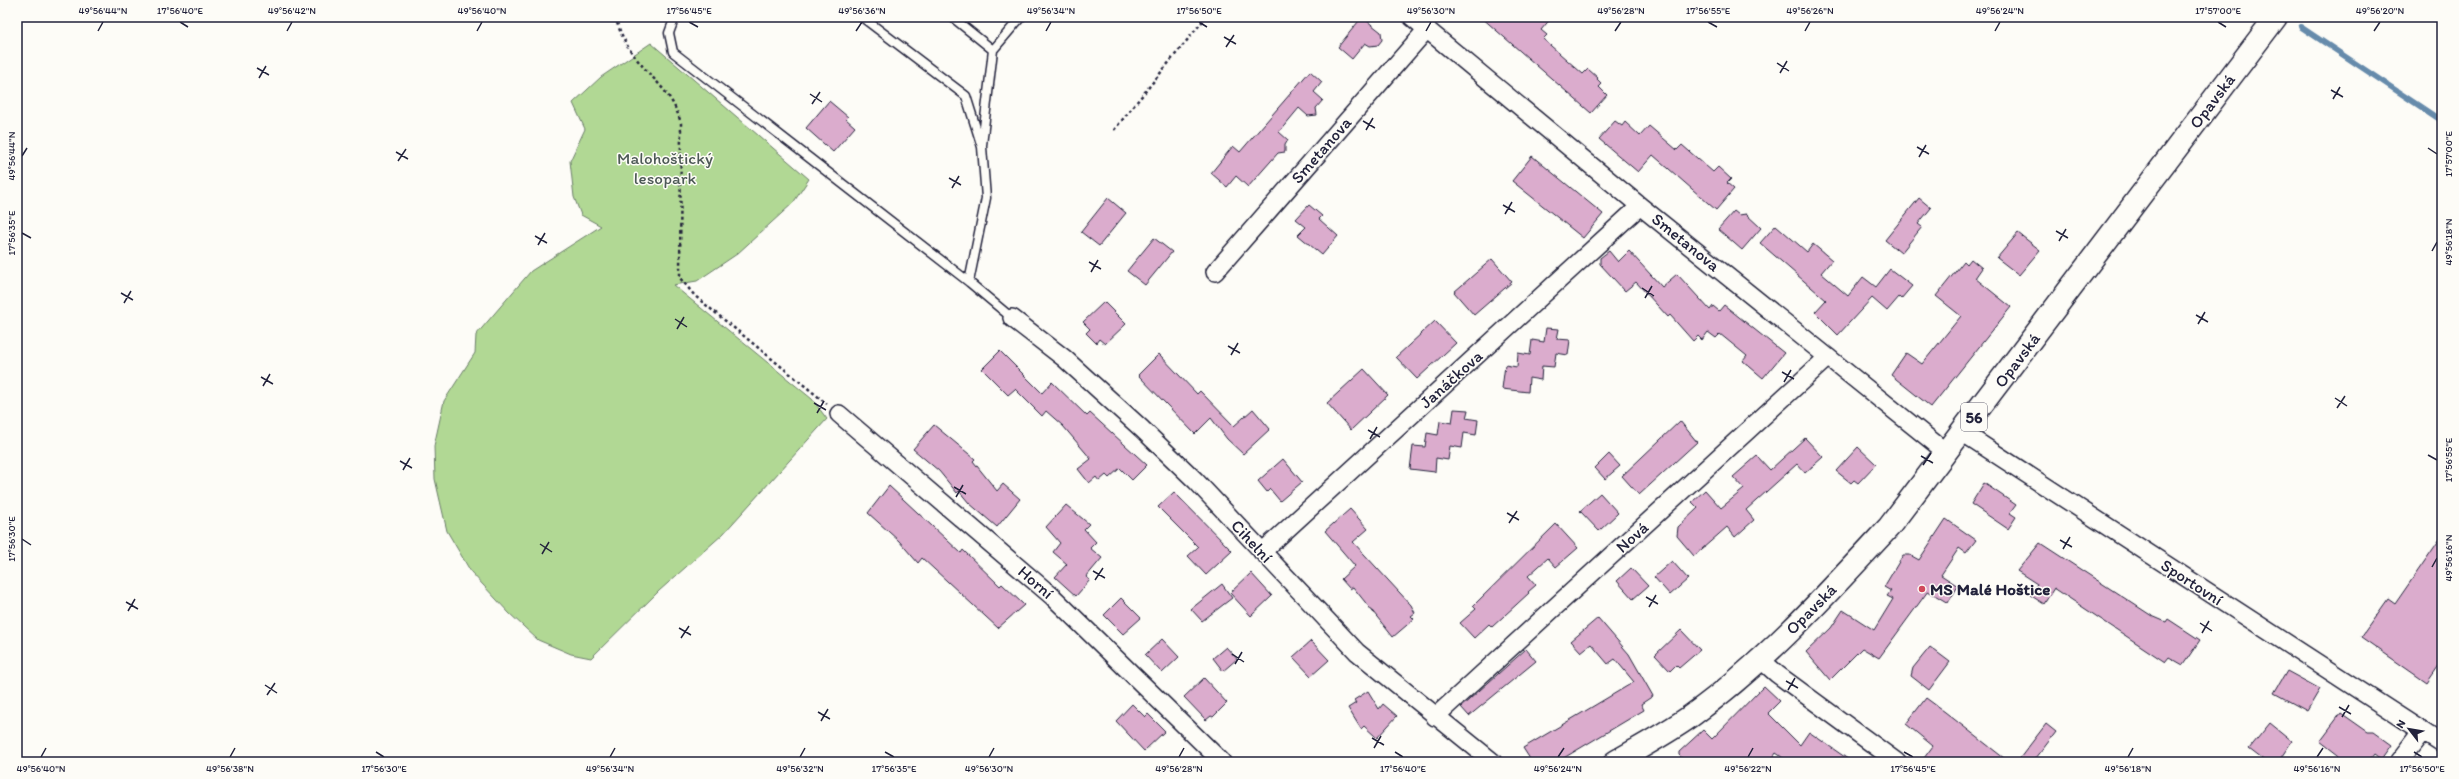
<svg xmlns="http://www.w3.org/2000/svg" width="2459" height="779" font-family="Itim,sans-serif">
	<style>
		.green { fill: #b1d894; stroke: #6a7d68 }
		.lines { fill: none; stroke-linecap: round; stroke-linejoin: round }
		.stream { stroke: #668bab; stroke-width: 5.5 }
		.building { fill: #dbaccd; stroke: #22223b }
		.service-casing { stroke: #22223b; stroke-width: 11 }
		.minor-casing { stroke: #22223b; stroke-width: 20 }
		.primary-casing { stroke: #22223b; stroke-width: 25 }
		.path { stroke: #22223b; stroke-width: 2.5; stroke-dasharray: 3 3; stroke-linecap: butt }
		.service { stroke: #fdfcf7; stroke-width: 8 }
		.minor { stroke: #fdfcf7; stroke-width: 17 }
		.primary { stroke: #fdfcf7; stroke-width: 22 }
		.ticks { fill: none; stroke: #22223b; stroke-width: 1.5 }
		.poi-dot { fill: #d1495b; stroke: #fdfcf7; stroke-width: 1.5 }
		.labels { text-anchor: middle; stroke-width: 3; stroke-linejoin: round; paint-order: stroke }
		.shield { fill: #fdfcf7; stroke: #646373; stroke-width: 1 }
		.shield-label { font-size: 16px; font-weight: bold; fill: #22223b }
		.street-label { font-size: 17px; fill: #22223b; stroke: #fdfcf7 }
		.park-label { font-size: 17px; fill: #4d5956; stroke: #fdfcf7 }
		.poi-label { font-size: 17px; font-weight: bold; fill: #22223b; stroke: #fdfcf7; text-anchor: start }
		.neatline { fill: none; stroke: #22223b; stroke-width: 1.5 }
		.ticks-label { font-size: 10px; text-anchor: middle; fill: #22223b }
	</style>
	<rect width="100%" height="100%" fill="#fdfcf7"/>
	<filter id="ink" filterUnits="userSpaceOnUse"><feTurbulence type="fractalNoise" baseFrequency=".025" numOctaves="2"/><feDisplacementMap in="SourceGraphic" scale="8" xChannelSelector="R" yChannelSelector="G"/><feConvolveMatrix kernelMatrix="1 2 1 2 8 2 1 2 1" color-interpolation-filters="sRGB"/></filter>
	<g filter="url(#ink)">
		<!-- green -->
		<path class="green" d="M651 43 809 179 793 203 737 254 697 281 673 285 812 399 827 419 723 534 659 591 591 658 571 654 538 640 509 613 471 572 447 531 435 479 434 446 444 401 475 353 476 335 531 271 601 226 581 215 574 197 570 161 585 129 573 103 601 77Z"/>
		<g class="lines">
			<!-- stream -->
			<path class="stream" d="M2301 27 2442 121"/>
		</g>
		<!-- building -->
		<path class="building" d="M1362 17 1381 32 1382 40 1378 45 1370 46 1365 43 1352 59 1338 47Z
			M1481 17H1552L1541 30 1547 35 1543 39 1583 74 1588 69 1598 78 1597 79 1602 84 1599 87 1607 95 1591 113Z
			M1310 71 1322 82 1314 92 1323 100 1316 108 1317 115 1308 116 1299 108 1279 132 1288 140 1285 145V152L1278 153 1248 187 1236 176 1227 187 1211 173 1233 146 1240 152Z
			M829 101 848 117 846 119 855 127 833 152 806 128Z
			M1615 121 1622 126 1625 122 1640 136 1649 126 1677 150 1682 145 1713 172 1718 167 1731 179 1727 183 1734 189 1716 210 1653 155 1638 172 1599 139Z
			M1532 156 1603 214 1583 238 1512 181Z
			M1108 198 1126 213 1099 246 1081 232Z
			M1919 198 1931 208 1918 224 1922 227 1901 253 1885 240Z
			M1309 205 1322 216 1319 219 1338 236 1322 255 1298 235 1306 227 1296 219Z
			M1734 211 1739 215 1746 214 1761 228 1742 250 1718 229Z
			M1776 225 1807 252 1813 244 1832 260 1821 273 1848 296 1863 277 1876 287 1890 269 1912 286 1901 299 1899 297 1887 311 1872 298 1838 335 1815 312 1826 300 1760 243Z
			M2018 233 2040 250 2019 275 1997 258Z
			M1154 238 1172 252 1145 285 1127 271Z
			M1609 251 1618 262 1629 251 1662 287 1677 274 1710 310 1713 306 1719 311 1724 305 1784 353 1763 378 1743 361 1747 356 1720 334 1716 338 1708 332 1702 340 1698 336 1693 341 1670 315 1668 317 1636 282 1625 291 1600 264V258Z
			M1492 259 1512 282 1474 315 1454 292Z
			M1971 259 1982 268 1975 278 2011 307 1931 407 1891 375 1906 353 1922 364 1961 316 1936 296 1964 261 1967 264Z
			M1104 302 1126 324 1105 344 1099 339 1096 343 1086 333 1090 329 1083 322Z
			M1435 321 1456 343 1417 379 1396 357Z
			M1546 328 1559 329 1557 339 1570 340 1568 355 1556 353 1554 367 1542 366 1541 380 1529 378 1528 392 1502 389 1505 365 1517 367 1518 353 1530 355 1532 340 1544 342Z
			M1000 351 1042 393 1052 382 1087 416 1090 413 1147 465 1132 480 1120 468 1109 478 1106 475 1099 481 1096 477 1089 483 1078 469 1091 459 1063 426 1046 411 1042 416 1015 389 1008 395 982 369Z
			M1159 354 1197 394 1200 391 1234 426 1253 409 1270 429 1243 454 1227 439 1211 418 1195 434 1138 375Z
			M1364 369 1388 395 1351 430 1327 403Z
			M1454 409 1468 410 1466 418 1478 420 1476 435 1464 433 1462 448 1450 446 1448 460 1436 458 1435 472 1410 469 1413 446 1425 447 1427 433 1438 435 1440 421 1452 423Z
			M1680 421 1697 442 1639 495 1622 476Z
			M934 425 975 459 973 461 997 491 1003 484 1020 499 997 527 969 503 959 491 957 493 939 471 913 449Z
			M1805 438 1823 457 1805 473 1797 464 1746 510 1754 520 1735 537 1727 527 1694 556 1677 536 1678 527 1698 508 1692 502 1705 490 1721 508 1744 489 1733 477 1757 456 1770 470Z
			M1858 447 1876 464 1858 483 1854 480 1851 483 1836 471Z
			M1609 454 1620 466 1605 479 1595 468Z
			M1283 459 1302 482 1280 501 1270 489 1267 492 1258 481Z
			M1984 483 2016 505 2010 513 2016 517 2008 529 1971 504Z
			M889 486 961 553 963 550 1000 586 1002 584 1024 605 998 628 922 558 918 563 899 541 868 513Z
			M1174 492 1232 551 1206 575 1188 556 1198 547 1158 507Z
			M1600 493 1618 513 1599 531 1580 511Z
			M1066 505 1089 524 1084 529 1096 542 1090 548 1102 558 1086 577 1090 580 1076 596 1055 577 1067 564 1053 552 1060 543 1046 527Z
			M1350 509 1368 529 1353 542 1411 605 1415 613 1411 616 1414 619 1393 637 1353 587 1350 589 1341 579 1355 566 1325 531Z
			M1946 519 1976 540 1966 553 1959 548 1941 575 1958 586 1948 603 1928 591 1879 658 1862 648 1830 680 1806 652 1831 628 1843 610 1874 630 1893 599 1887 596 1891 591 1884 587 1903 555H1910L1919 560Z
			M1556 524 1578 548 1556 567 1548 558 1528 576 1536 585 1528 592 1529 593 1492 627 1489 624 1474 638 1460 623 1476 609 1473 606Z
			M2442 536V661L2427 683 2361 637 2388 599 2395 604Z
			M2040 543 2152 616 2166 622 2168 619 2200 640 2183 665 2169 657 2165 662 2054 588 2044 604 2030 595 2037 584 2017 571Z
			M1672 561 1688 579 1670 595 1654 577Z
			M1631 568 1648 586 1633 599 1617 581Z
			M1251 573 1272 596 1251 616 1230 593Z
			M1222 584 1232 598 1202 621 1191 609Z
			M1121 598 1141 618 1123 634 1104 615Z
			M1598 618 1629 654 1653 696 1641 704 1644 710 1557 762H1532L1523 748 1634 682 1615 659 1608 664 1591 644 1581 652 1571 641Z
			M1681 630 1700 650 1679 668 1676 665 1670 671 1655 655Z
			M1162 639 1179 657 1162 673 1145 655Z
			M1311 641 1329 660 1311 676 1293 657Z
			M1226 647 1237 659 1223 671 1213 658Z
			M1930 647 1950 662 1929 690 1911 676 1913 668Z
			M1526 649 1536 661 1469 716 1461 707Z
			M2287 671 2320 689 2307 711 2274 693Z
			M1204 678 1227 703 1213 717 1211 716 1206 720 1184 697Z
			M1764 686 1780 701 1768 713 1800 745 1809 732 1852 762H1789L1776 753 1770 762H1686L1679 755V752L1703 730 1712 739Z
			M1368 691 1379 709 1383 704 1397 716 1377 738 1364 726 1361 729 1348 708 1356 703 1354 700Z
			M1926 698 1945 712 2009 762H1921L1933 746 1906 724Z
			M1132 704 1145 717 1148 714 1165 731 1144 751 1116 721Z
			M2341 713 2368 732H2373L2391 745 2381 759 2374 754 2368 762H2347L2320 741Z
			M2270 723 2292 741 2278 762H2266L2249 749Z
			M2046 724 2056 732 2033 762H2017Z"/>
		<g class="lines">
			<defs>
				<path id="service" d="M675 17 669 33 673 52 969 282 1012 318
					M862 17 966 96 982 147 986 198 969 282
					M952 17 993 50 982 145
					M993 50 1021 17"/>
				<path id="minor" d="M1412 17 1640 206 1947 453
					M1215 272 1427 29
					M1012 318 1064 358 1142 429 1196 481 1357 652 1493 762
					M839 414 1053 597 1222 762
					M1962 432 2442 744
					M1262 552 1640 206
					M1759 658 1777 674 1897 762
					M1435 717 1828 357
					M2399 762 2422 732"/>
				<path id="primary" d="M1615 762C1641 747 1667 733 1691 716 1765 663 1828 593 1889 527L2276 17"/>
			</defs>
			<!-- service casing -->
			<use href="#service" class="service-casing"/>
			<!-- minor casing -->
			<use href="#minor" class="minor-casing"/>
			<!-- primary casing -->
			<use href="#primary" class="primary-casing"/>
			<!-- path -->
			<path class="path" d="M615 17C620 32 626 46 636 58 655 83 671 90 681 123L680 278 695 296 827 404
				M1114 130 1206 17"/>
			<!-- service -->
			<use href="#service" class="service"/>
			<!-- minor -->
			<use href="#minor" class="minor"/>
			<!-- primary -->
			<use href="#primary" class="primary"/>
		</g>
	</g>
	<!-- ticks -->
	<path class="ticks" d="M180 22 188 27M689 22 698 27M1199 22 1207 27M1708 22 1717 27M2218 22 2226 27M98 31 103 22M287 31 292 22M477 31 482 22M856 31 862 22M1046 31 1051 22M1426 31 1431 22M1615 31 1621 22M1805 31 1810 22M1995 31 2000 22M2374 31 2380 22M1224 37 1236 44M1226 47 1234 35M1777 63 1789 71M257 68 269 75M1780 73 1787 61M259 78 266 66M2331 90 2343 97M810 94 822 102M2333 99 2340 87M812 104 820 92M1363 121 1375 128M1366 130 1373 118M1917 147 1929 154M2428 148 2437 154M396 152 408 159M22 156 27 148M1919 157 1926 145M398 161 406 149M949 178 961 185M952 188 959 176M1503 205 1515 212M1505 214 1512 202M2056 231 2068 238M22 233 31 238M535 236 547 243M2059 241 2066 229M538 245 545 233M2432 251 2437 242M1089 262 1101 269M1091 272 1098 260M1642 288 1654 296M121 293 133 300M1645 298 1652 286M124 303 131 291M2196 315 2208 322M675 319 687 327M2198 324 2205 312M677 329 684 317M1228 346 1240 353M1231 355 1238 343M1782 372 1794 379M261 377 273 384M1784 382 1791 370M263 386 270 374M2335 398 2347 406M814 403 826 410M2337 408 2345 396M817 413 824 401M1368 430 1380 437M1370 439 1377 427M2428 455 2437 460M1921 456 1933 463M400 461 412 468M1923 465 1931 453M403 470 410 458M954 487 966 494M956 497 963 485M1507 513 1519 520M1509 523 1517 511M22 539 31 545M2060 540 2072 547M540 544 552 552M2063 549 2070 537M542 554 549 542M2432 567 2437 558M1093 571 1105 578M1095 580 1103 568M1646 597 1658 604M126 602 138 609M1649 607 1656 595M128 611 135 599M2200 623 2212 631M679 628 691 635M2202 633 2209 621M681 638 689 626M1232 654 1244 662M1235 664 1242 652M1786 681 1798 688M265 685 277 693M1788 690 1795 678M267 695 275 683M2339 707 2351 714M818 712 830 719M2342 717 2349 705M821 721 828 709M1372 738 1384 745M1374 748 1381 736M376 752 384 757M885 752 894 757M1395 752 1403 757M1904 752 1913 757M2414 752 2422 757M41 757 46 748M230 757 235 748M610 757 615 748M800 757 805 748M989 757 994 748M1179 757 1184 748M1558 757 1564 748M1748 757 1753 748M2128 757 2133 748M2317 757 2323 748"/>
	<!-- markers -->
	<circle class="poi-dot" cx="1922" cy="589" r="4"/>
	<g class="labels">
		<!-- shield labels -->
		<rect class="shield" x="1961" y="403" width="26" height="28" rx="3"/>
		<g class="shield-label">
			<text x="1974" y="423">56</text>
		</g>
		<!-- street labels -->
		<g class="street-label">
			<text transform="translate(2212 101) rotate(-53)" y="6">Opavská</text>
			<text transform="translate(1321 150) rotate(-49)" y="6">Smetanova</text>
			<text transform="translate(1686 242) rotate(39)" y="6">Smetanova</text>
			<text transform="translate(2017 360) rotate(-53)" y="6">Opavská</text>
			<text transform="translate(1451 379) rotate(-42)" y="6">Janáčkova</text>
			<text transform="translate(1632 537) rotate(-42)" y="6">Nová</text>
			<text transform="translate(1252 541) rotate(47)" y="6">Cihelní</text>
			<text transform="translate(1036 582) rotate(41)" y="6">Horní</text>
			<text transform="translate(2192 582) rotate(33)" y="6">Sportovní</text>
			<text transform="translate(1811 609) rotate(-45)" y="6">Opavská</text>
		</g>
		<!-- park labels -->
		<g class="park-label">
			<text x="665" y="164">Malohoštický<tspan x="665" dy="20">lesopark</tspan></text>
		</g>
		<!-- poi labels -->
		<g class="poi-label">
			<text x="1930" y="595">MS Malé Hoštice</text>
		</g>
	</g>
	<!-- margin -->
	<rect width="2459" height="779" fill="none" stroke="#fdfcf7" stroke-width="44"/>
	<!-- north arrow -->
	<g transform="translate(2409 729) rotate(301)" stroke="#fdfcf7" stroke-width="3" paint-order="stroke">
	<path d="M0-3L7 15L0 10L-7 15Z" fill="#22223b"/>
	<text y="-6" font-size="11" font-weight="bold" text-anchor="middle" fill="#22223b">N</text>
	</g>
	<rect x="22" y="22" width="2415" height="735" class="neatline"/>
	<g class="ticks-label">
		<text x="103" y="14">49°56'44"N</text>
		<text x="180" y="14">17°56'40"E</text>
		<text x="292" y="14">49°56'42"N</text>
		<text x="482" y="14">49°56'40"N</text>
		<text x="689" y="14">17°56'45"E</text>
		<text x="862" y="14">49°56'36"N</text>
		<text x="1051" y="14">49°56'34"N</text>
		<text x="1199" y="14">17°56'50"E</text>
		<text x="1431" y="14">49°56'30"N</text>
		<text x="1621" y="14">49°56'28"N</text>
		<text x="1708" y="14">17°56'55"E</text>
		<text x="1810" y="14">49°56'26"N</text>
		<text x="2000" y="14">49°56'24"N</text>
		<text x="2218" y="14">17°57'00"E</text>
		<text x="2380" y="14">49°56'20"N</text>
		<text transform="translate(2448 154) rotate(-90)" y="4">17°57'00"E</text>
		<text transform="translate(11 156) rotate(-90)" y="4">49°56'44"N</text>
		<text transform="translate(11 233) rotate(-90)" y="4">17°56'35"E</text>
		<text transform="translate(2448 242) rotate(-90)" y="4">49°56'18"N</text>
		<text transform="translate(2448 460) rotate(-90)" y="4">17°56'55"E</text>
		<text transform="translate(11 539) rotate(-90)" y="4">17°56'30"E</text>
		<text transform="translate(2448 558) rotate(-90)" y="4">49°56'16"N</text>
		<text x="41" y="772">49°56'40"N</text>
		<text x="230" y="772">49°56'38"N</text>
		<text x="384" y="772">17°56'30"E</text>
		<text x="610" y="772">49°56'34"N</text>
		<text x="800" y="772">49°56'32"N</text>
		<text x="894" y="772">17°56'35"E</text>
		<text x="989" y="772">49°56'30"N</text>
		<text x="1179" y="772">49°56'28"N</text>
		<text x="1403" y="772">17°56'40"E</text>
		<text x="1558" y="772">49°56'24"N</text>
		<text x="1748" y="772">49°56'22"N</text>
		<text x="1913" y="772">17°56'45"E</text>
		<text x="2128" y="772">49°56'18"N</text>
		<text x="2317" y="772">49°56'16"N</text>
		<text x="2422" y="772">17°56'50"E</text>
	</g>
</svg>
